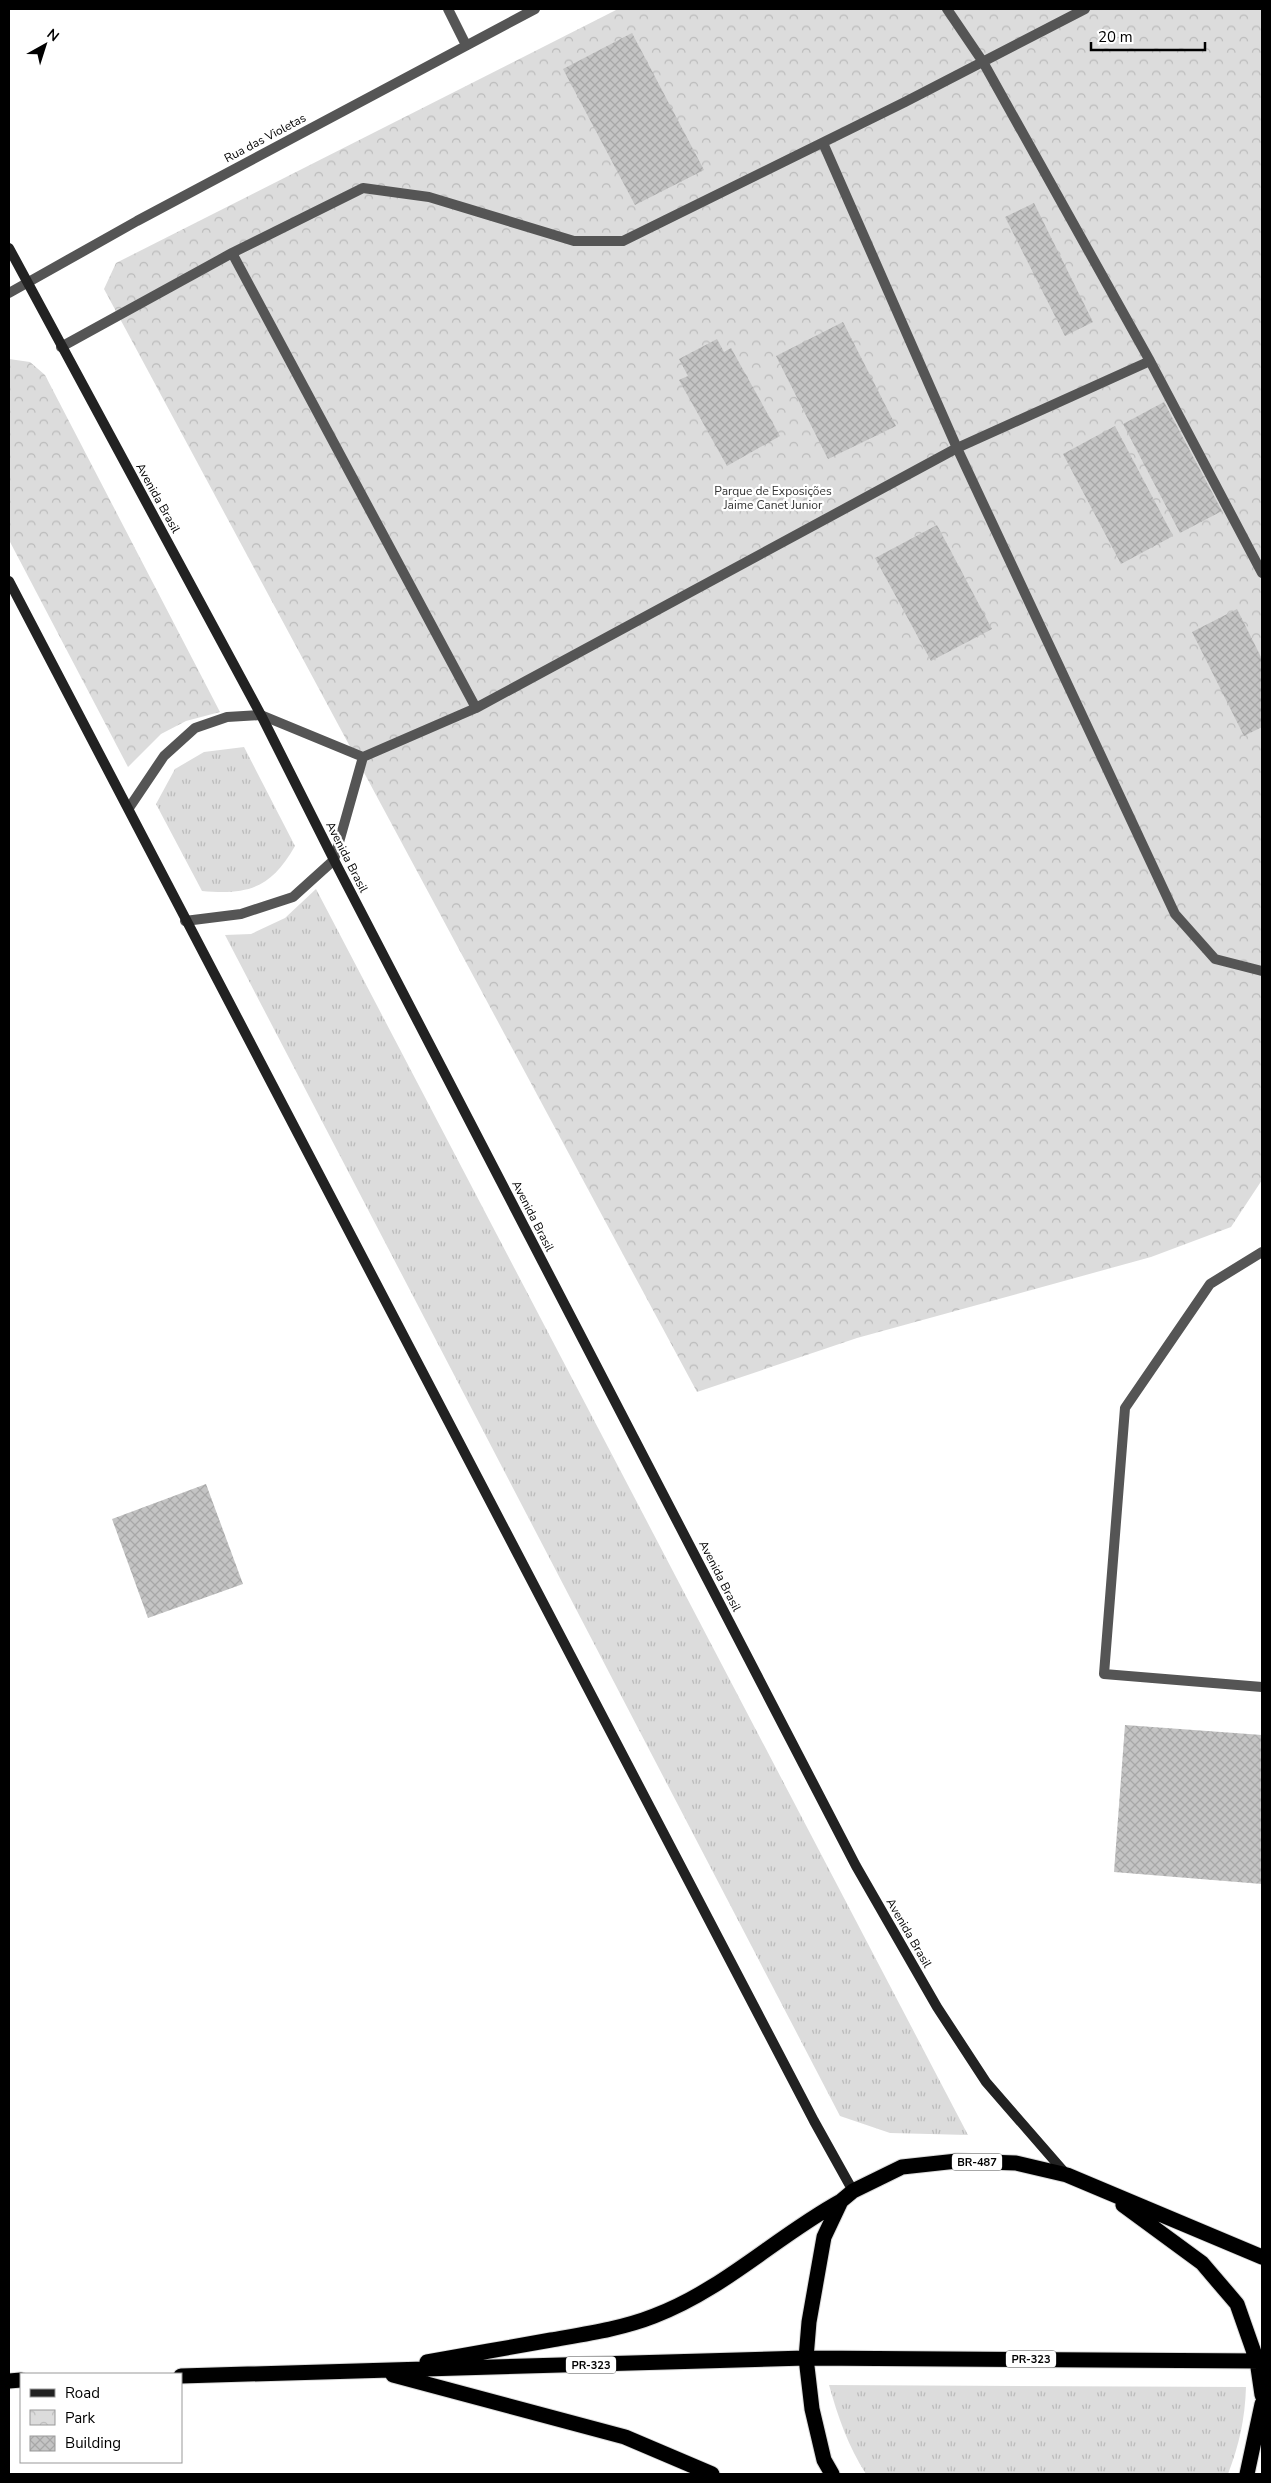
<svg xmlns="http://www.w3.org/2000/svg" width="1271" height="2483" font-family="'Nunito Sans',sans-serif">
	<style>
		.grass { fill: url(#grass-tufts) }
		.park { fill: url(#park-crowns) }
		.building { fill: url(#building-cross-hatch) }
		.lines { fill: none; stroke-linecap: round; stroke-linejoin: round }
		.highway-casing { stroke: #dbdbdb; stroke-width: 17 }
		.lane { stroke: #555; stroke-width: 10 }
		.street { stroke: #555; stroke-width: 10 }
		.secondary { stroke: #222; stroke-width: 10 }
		.highway { stroke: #000; stroke-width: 15 }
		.labels { text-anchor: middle; stroke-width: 4.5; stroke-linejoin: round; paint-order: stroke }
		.shield { fill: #fff; stroke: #4c4c4c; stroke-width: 1 }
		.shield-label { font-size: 11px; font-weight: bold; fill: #000 }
		.street-label { font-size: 12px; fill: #000; stroke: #fff }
		.park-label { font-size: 12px; fill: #333; stroke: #fff }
	</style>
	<defs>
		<pattern id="grass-tufts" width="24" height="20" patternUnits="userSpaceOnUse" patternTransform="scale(1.25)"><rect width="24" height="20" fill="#dcdcdc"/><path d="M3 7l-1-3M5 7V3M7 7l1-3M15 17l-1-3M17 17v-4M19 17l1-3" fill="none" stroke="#bbb"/></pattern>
		<pattern id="park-crowns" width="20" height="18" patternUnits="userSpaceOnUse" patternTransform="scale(1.25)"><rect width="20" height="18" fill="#dcdcdc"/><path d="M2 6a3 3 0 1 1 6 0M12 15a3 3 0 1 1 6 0" fill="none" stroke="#bbb"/></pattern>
		<pattern id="building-cross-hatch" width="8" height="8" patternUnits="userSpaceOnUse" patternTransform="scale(1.25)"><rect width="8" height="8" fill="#c4c4c4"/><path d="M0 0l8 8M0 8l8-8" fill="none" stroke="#a7a7a7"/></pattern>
	</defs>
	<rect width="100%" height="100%" fill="#fff"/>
	<!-- grass -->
	<path class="grass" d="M244 747 295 846C271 888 249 895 202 891L156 804 175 769 204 752Z
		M316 889 968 2135 890 2133 840 2116 225 935 251 934 285 918Z
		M829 2385 1246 2387C1245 2419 1239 2445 1228 2474H866C848 2446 838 2417 829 2385Z"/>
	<!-- park -->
	<path class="park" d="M618 9H1262V1180L1231 1227 1151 1257 857 1338 697 1392 104 289 116 263Z
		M9 359 30 362 45 375 220 712 186 721 161 734 128 767 9 540Z"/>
	<!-- building -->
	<path class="building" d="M632 33 704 170 635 205 563 69Z
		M1034 203 1093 322 1065 336 1005 217Z
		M843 322 896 426 828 459 776 356Z
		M717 339 724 352 731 348 780 436 727 466 679 380 688 376 679 359Z
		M1164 402 1222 511 1180 533 1123 424Z
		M1115 426 1173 536 1121 564 1063 454Z
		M937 525 992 629 931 661 875 558Z
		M1237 609 1262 659V727L1244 736 1192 632Z
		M206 1484 243 1584 148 1618 112 1519Z
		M1125 1725 1262 1735V1884L1114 1872Z"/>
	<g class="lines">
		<defs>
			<path id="highway" d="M1123 2205 1202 2263 1237 2304 1257 2361 1262 2395
				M427 2362C468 2355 510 2347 551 2340 585 2334 621 2329 654 2316 723 2290 777 2236 841 2201
				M393 2375 625 2437 712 2474
				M181 2376 806 2358 1262 2361
				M9 2381 21 2380
				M832 2474 824 2460 812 2409 806 2358 809 2322 824 2237 841 2201 853 2191 902 2167 957 2161 1016 2163 1067 2175 1262 2257
				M1247 2474 1262 2404"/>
		</defs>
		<!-- highway casing -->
		<use href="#highway" class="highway-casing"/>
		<!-- lane -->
		<path class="lane" d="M1262 1252 1210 1284 1125 1408 1104 1674 1262 1687"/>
		<!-- street -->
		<path class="street" d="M448 9 466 45
			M947 9 983 62 1150 361 1262 573
			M823 143 957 448 1175 914 1215 959 1262 971
			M9 293 137 221 535 9
			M61 347 232 253
			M476 708 232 253 363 188 429 197 574 241H623L905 102 1085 9
			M129 808 164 756 195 728 227 717 261 715 363 757 476 708 957 448 1150 361
			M185 921 241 914 293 897 334 860 363 757"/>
		<!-- secondary -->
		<path class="secondary" d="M9 248 261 715 334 860 856 1866 937 2007 986 2082 1066 2174
			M9 581 814 2121 853 2191"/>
		<!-- highway -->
		<use href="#highway" class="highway"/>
	</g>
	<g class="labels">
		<!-- shield labels -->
		<g class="shield">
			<rect x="952" y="2153.5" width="50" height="17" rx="4"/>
			<rect x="1006" y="2350.5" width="50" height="17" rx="4"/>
			<rect x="566" y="2356.5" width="50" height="17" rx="4"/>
		</g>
		<g class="shield-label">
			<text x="977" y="2166">BR-487</text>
			<text x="1031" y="2363">PR-323</text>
			<text x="591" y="2369">PR-323</text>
		</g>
		<!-- street labels -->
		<g class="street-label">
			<text transform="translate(265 138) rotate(-28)" y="4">Rua das Violetas</text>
			<text transform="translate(158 498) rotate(61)" y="4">Avenida Brasil</text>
			<text transform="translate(347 857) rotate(63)" y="4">Avenida Brasil</text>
			<text transform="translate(533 1216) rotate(63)" y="4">Avenida Brasil</text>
			<text transform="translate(720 1576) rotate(63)" y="4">Avenida Brasil</text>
			<text transform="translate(909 1933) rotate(60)" y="4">Avenida Brasil</text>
		</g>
		<!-- park labels -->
		<g class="park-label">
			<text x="773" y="495">Parque de Exposições<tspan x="773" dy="14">Jaime Canet Junior</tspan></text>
		</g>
	</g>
	<!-- border -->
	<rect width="1271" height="2483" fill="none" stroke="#000000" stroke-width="20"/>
	<!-- legend -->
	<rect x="20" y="2373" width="162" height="90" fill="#ffffff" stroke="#999999"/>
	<rect x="30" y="2389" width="25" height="8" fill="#222222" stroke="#999999"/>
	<text x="65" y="2398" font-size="15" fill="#000000">Road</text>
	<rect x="30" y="2410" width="25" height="15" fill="url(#park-crowns)" stroke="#999999"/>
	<text x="65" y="2423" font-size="15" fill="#000000">Park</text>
	<rect x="30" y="2436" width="25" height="15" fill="url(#building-cross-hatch)" stroke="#999999"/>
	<text x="65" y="2448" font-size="15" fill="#000000">Building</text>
	<!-- north arrow -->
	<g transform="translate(45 45) rotate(39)" stroke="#ffffff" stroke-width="4" paint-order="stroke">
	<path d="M0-4L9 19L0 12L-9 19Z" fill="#000000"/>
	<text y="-8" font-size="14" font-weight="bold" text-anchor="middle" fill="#000000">N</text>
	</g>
	<!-- scale -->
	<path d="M1091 42v8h114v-8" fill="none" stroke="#000000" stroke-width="2.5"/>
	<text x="1098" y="42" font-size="15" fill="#000000" stroke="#ffffff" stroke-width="4" paint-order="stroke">20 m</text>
</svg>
